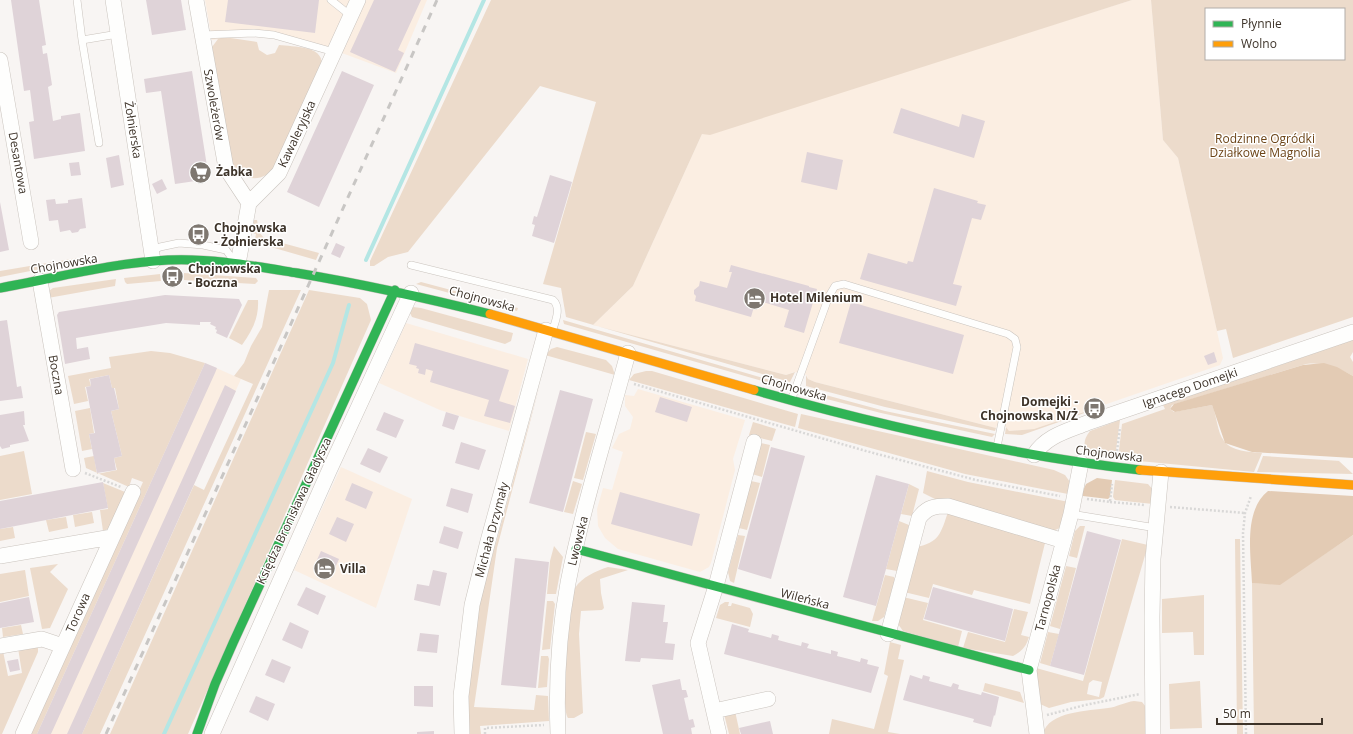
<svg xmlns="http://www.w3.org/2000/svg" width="1353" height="734" font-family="'Open Sans',sans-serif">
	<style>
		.built { fill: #fbeee2 }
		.green { fill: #ecdbcb; fill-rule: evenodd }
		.forest { fill: #e3cbb4 }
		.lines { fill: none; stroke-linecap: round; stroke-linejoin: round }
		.stream { stroke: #b4e6e4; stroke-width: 4 }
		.building { fill: #dfd3d8 }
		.lane-casing { stroke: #cac4be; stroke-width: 8 }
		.street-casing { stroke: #cac4be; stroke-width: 16 }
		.fast-casing { stroke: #cac4be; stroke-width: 10 }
		.slow-casing { stroke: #cac4be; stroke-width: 10 }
		.path { stroke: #d9d8d7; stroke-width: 2.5; stroke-dasharray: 2 2; stroke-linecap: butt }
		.lane { stroke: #fefefd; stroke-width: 7 }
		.street { stroke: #fefefd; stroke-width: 15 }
		.fast { stroke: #30b455; stroke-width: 9 }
		.slow { stroke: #ff9f0a; stroke-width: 9 }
		.rail { stroke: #c8c6c4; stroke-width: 3; stroke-dasharray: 7 7; stroke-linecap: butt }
		.labels { text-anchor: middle; stroke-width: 3; stroke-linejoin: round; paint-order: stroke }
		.street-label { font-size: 12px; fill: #3d3329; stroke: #fff }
		.park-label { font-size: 12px; fill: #6c4417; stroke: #fff }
		.poi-label { font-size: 12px; font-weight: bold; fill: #3d3329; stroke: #fff; text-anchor: start }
	</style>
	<rect width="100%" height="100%" fill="#f8f5f3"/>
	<!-- built -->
	<path class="built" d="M205 0H427L396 73 331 49 261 34 212 40Z
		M1132 0H1151L1163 140 1178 158 1223 358 1220 365 1034 429 1009 431 1006 427 997 426 996 428 815 382 808 379 807 375 794 372 786 375 593 325 633 286 702 134Z
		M406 323 528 359 509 431 440 410 379 383Z
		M205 363 241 379 82 734H37Z
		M638 389 745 420 733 459 735 470 711 563 709 567 700 572 618 549 605 538 598 526 597 509 603 488 612 490 623 452 612 448 619 434 630 429 633 417 625 406V395L634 396Z
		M341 467 412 499 376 608 294 570Z"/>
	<!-- green -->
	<path class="green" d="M491 0H1132L710 135 702 134 633 286 593 325 786 375 795 372 790 382 566 317 561 288 543 284 596 102 540 86 408 252 388 257 374 266H370V261Z
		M1151 0H1353V317L1233 358 1226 329 1217 331 1178 158 1163 140ZM1206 9H1344V59H1206Z
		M224 37 257 42 259 50 267 55 275 53 279 45C294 47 323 45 322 65L276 166C263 182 248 182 233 168L212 47 218 39Z
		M254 220H257L259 232 264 238 319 253 316 260 257 243 255 239 256 234 252 233Z
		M95 255 96 258 0 277V271Z
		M184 273 256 278 258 281 255 284 184 280Z
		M160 274 161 281 127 284 125 282 124 278Z
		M116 279 115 286 48 298 49 291 53 288Z
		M421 282 518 308 517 311 416 284Z
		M269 290H301L100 734H82L194 485 204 490 253 384 234 376 244 363 251 346 262 327Z
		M309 290 360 298 367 304 371 320 188 734H110Z
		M248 300H258C259 318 252 331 242 345L229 338Z
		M413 307 421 308 513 333 511 341 505 344 412 317 410 313Z
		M563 320 787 385 783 387 564 324Z
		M1353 340V352L1350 357 1353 362V376C1337 367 1325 362 1306 364L1172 405 1170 409 1174 412 1212 405C1217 416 1217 432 1224 441 1231 451 1250 452 1262 453L1254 472 1118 459 1122 424 1165 409 1163 405Z
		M557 347 606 360 612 366 615 375 545 355 551 349Z
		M151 351 170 353 205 363 37 734H30L143 482 132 478 129 487 86 468 84 458 94 456 97 474 117 470 114 458 122 456 111 411 119 409 115 388H112L109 375 89 379 91 386 85 387 88 401 74 404 68 376 111 368 109 357Z
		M646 371H652L798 414 795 427 629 380 634 374Z
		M806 375 808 379 815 382 996 428 995 431 885 407 806 386Z
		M540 384 497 548 474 707 534 710 536 695 548 696 549 721 480 726 481 734H469V674L479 604Z
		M807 390 885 411 995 434 992 437 881 413 811 395Z
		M90 408 94 433 89 434 92 449 82 451 75 411Z
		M1090 410V411L1022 435 1005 434 1006 427 1009 431 1034 429Z
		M801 414 1054 470 1065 475 1070 482 1068 494 965 474 798 428Z
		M1120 420 1115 458C1100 456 1073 453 1090 431Z
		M753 422 776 429 772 441 749 435Z
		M586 432 596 434 583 480 574 478Z
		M761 443 770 445 762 477 752 474Z
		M24 451 32 494 0 500V456Z
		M1263 456 1341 461H1339L1353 474 1257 472Z
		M927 471 968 482 1069 502 1062 527 1053 531 939 501 923 493Z
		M1115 480 1148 484 1154 491 1153 504 1115 500 1113 497Z
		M573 481 582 484 573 514 564 512Z
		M751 481 760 483 747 530 739 528Z
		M103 483 125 492 108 529 103 531 100 510 108 509Z
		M909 484 919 489 912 516 901 514Z
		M92 512 94 523 75 527 73 515Z
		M948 512 1046 539 1030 604 974 590 972 595 933 584 929 598 904 592 916 547C939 543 941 533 948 512Z
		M66 517 68 528 49 532 46 520Z
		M899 521 909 525 897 571 886 569Z
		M1080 526H1085L1077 558 1069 556 1075 531Z
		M13 527 15 538 0 541V529Z
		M738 535 745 536 734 583 730 581 728 572Z
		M1353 535V734H1254L1252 583 1280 584Z
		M1122 539 1148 545 1104 697 1100 699 1071 702 1049 708 1040 704 1036 668 1083 681ZM1093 680 1102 682 1099 697 1087 694 1089 683Z
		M1235 539H1240L1243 734H1237Z
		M554 546 563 557 556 594H547L550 561Z
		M58 564 50 572 68 589 50 628 42 629 30 568Z
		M1066 566 1076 568 1060 629 1050 626Z
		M608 567 628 570 600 579 601 593 604 608 602 610 581 611 579 634 583 713 574 718H568C560 710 568 601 575 588 582 577 596 571 608 567Z
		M25 570 29 596 0 602V574Z
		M885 575 894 577 895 580 884 617 878 621H872Z
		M1204 595V655H1194L1193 632 1162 633V599Z
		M903 597 928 603 923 620 962 631 958 647 903 631 898 624Z
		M547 601H553L555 604 550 649 542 650Z
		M725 602H729L728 606H731L732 603 750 608 753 614 750 627 716 618 720 605Z
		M1014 609 1028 612 1021 635 1029 637C1026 647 1022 651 1013 656L963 648 968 632 1005 642Z
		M21 625 23 634 3 637 2 628Z
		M1048 632 1059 634 1050 666 1040 663Z
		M890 642 901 645 898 659 904 660 888 732 900 734H829L832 719 874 729 888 676 884 674Z
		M29 647 38 648V652L2 734H0V652L3 651 8 676 22 673 18 648Z
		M541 656H548L549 659 547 687 538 688Z
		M1200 681 1202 728 1170 729 1169 684Z
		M985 683 1020 692 1024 703 983 691Z
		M1134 701 1142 702 1146 707 1149 734H1043C1048 711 1089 711 1108 708 1117 707 1125 702 1134 701Z
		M735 711 740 734H729L724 714Z"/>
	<!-- forest -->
	<path class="forest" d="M1324 363 1337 367 1353 376V458L1252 452 1225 443 1212 405 1175 412 1170 409 1174 404 1303 365Z
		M1097 478 1112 480 1110 497 1108 499 1083 496 1082 493 1086 484Z
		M1268 491 1353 496V535L1280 585 1252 583C1251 555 1243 511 1268 491Z"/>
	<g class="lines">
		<!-- stream -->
		<path class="stream" d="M366 260 484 0
			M164 734 333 363 349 305"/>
	</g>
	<!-- building -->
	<path class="building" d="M11 0H39L46 45 42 46 43 54 47 53 52 85 48 87 53 121 61 119V116L80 113 85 151 34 159 29 122 34 121 30 90 24 91Z
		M146 0H181L186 30 152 35Z
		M228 0H319L315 33 225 22Z
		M374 0H421L398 50 404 53 395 72 350 52Z
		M192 71 209 179 175 184 161 91 146 93 144 79Z
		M342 71 374 85 319 207 287 192Z
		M901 108 959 127 962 114 985 121 974 158 893 133Z
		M807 152 843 160 837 190 801 182Z
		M119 155 124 185 111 188 106 158Z
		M79 162 81 175 71 176 69 163Z
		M550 175 572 182 554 243 532 236 535 225 532 224 534 216 537 217Z
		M162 179 167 189 157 194 152 184Z
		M934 188 978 201 977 203 986 205 981 220 972 218 953 284 962 286 956 306 860 279 868 253 907 264 908 261 913 262Z
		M82 198 86 228 80 229 78 232 72 233 70 230 60 232 58 220 49 221 46 200 55 199 56 204 68 203V200Z
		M0 202 9 250 0 252Z
		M336 243 345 247 340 258 331 254Z
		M731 265 809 286V287L817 289 804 333 784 327 789 310 756 300 751 317 695 301 696 296 694 294V290L699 286 700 281 727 288 732 272H729Z
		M165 295 239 299 242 305 227 338 216 333 217 330 215 329 216 327 210 324 211 322H200V325L166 323 111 332 76 338 77 349 88 347 90 359 65 364 57 315 59 312Z
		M851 302 964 335 953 374 839 343Z
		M7 320 17 387 21 386 23 398 0 401V321Z
		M415 343 509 370 499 401 515 406 510 423 484 416 489 400 430 382 433 371 426 369 425 375 418 373 419 369 416 368 417 366 409 364Z
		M1214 352 1217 362 1208 365 1204 356Z
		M205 363 217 368 215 373 51 734H37Z
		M109 375 112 388H114L119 409 111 411 122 456 114 458 116 470 97 473 89 434 95 433 86 387 91 386 90 379Z
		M225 385 236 391 82 734H67Z
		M560 390 593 399 563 512 529 503Z
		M660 397 692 407 687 422 655 412Z
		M24 411 25 425H23L29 441 10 445V447L2 449 0 446V415Z
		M384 412 404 420 396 438 376 430Z
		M446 412 459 416 454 430 442 426Z
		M461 442 486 450 479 470 455 463Z
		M771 447 805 456 771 579 738 569Z
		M368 448 388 457 380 473 360 464Z
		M876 475 909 484 876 606 843 597Z
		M103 482 108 508 0 529V501Z
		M352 483 373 492 366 509 345 500Z
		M451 488 473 494 468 513 446 506Z
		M620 492 700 514 692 546 611 524Z
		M337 517 354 524 346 542 329 534Z
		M444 526 463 532 458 549 439 543Z
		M1087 531 1121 540 1084 675 1050 666Z
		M321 551 339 559 331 577 313 569Z
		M515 558 549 562 536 688 501 685Z
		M433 570 447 573 440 606 414 600 417 584 429 586Z
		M306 587 326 596 318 615 297 605Z
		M933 587 1013 609 1005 641 924 619Z
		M29 597 34 622 0 628V603Z
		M632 602 665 605 663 622H668L665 643 675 644 673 660 641 658 640 662 625 661Z
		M290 622 309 631 302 649 282 640Z
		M732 624 749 629 748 632 760 635 771 638 772 634 779 636 778 640 789 643 801 646 802 642 809 644 807 648 831 654V650L838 652 837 656 849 659 860 662 861 658 868 660 867 664 879 667 871 693 724 654Z
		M420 633 439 635 437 653 417 651Z
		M18 659 20 670 10 672 7 661Z
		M272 659 291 667 284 683 265 675Z
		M910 675 922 679 923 675 930 677 929 681 951 687 953 683 959 685 958 689 981 695 982 692 999 697 995 716 994 715 991 727 973 722 974 719 903 700Z
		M680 679 682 690H686L688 697 684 698 689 720 693 719 695 727 691 728 692 734H663L652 685Z
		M414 686H433V707L414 706Z
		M256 696 275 704 268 721 249 712Z
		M770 721 773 734H741L739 728Z
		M434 731V734H417V732Z"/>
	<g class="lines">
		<defs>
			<path id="lane" d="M77 0 82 40
				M331 0 351 16
				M202 35 254 33 274 35 334 52
				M99 143 82 40 118 34
				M151 252 160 247 179 243 203 245 226 250 232 258
				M411 265 553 300C561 307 556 320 553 329
				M792 398 829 296 835 286 844 284 1008 334 1015 339 1017 347 997 447
				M1071 514 1156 528"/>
			<path id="street" d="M113 0 153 261
				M196 0 226 168 249 203
				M0 60 31 242
				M238 264 249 203 279 173 358 0
				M40 281 73 469
				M1034 455C1046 436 1067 431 1087 423L1353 332
				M0 556 112 537
				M888 634 919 518C927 507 935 506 948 506L1064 541
				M0 646 42 639 63 646
				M714 711 768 699
				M23 734 133 492
				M212 734 329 471 411 293
				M462 734 461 696 472 605 488 541 546 330
				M558 734C556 684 559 631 568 583 583 505 608 429 628 353
				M719 734 698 643 716 586 754 442
				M1037 734 1029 670 1071 514 1081 463
				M1153 734 1152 617 1153 559 1161 472"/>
			<path id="fast" d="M0 288C56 278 111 263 168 260 211 258 254 266 297 273 362 284 426 298 490 314
				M754 390C881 426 1009 455 1140 470
				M576 549 1029 670
				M197 734 215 684 233 643 395 290"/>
			<path id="slow" d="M490 314 754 390
				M1140 470 1353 485"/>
		</defs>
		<!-- lane casing -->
		<use href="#lane" class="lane-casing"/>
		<!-- street casing -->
		<use href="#street" class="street-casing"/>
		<!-- fast casing -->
		<use href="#fast" class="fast-casing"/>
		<!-- slow casing -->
		<use href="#slow" class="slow-casing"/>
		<!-- path -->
		<path class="path" d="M634 384 866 451 976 480 1060 496
			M1117 451 1120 427
			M85 473 121 487
			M1087 499 1110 502 1112 484
			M1110 502 1145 505
			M1170 507 1245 513
			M1047 715 1085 705 1140 694
			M485 734V728L544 725
			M1246 734 1243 533 1245 513 1251 496"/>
		<!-- lane -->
		<use href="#lane" class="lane"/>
		<!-- street -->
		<use href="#street" class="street"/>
		<!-- fast -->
		<use href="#fast" class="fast"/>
		<!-- slow -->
		<use href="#slow" class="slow"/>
		<!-- rail -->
		<path class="rail" d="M106 734 437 0"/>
	</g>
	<!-- icons -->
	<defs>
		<symbol id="supermarket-disc" viewBox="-11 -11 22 22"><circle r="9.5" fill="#7e7770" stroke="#fff"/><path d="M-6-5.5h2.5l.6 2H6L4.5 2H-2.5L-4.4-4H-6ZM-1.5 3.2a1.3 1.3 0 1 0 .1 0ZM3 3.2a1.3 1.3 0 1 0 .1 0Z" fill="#fff"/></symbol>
		<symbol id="bus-disc" viewBox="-11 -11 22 22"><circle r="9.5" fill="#7e7770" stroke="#fff"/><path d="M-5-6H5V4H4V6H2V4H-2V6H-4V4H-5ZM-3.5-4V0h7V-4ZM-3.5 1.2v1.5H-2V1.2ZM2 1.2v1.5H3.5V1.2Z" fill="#fff"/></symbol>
		<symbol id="hotel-disc" viewBox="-11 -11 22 22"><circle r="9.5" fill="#7e7770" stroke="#fff"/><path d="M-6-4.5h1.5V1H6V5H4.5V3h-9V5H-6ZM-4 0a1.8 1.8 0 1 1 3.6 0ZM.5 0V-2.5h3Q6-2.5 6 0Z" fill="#fff"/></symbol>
	</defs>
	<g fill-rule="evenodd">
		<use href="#supermarket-disc" x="188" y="160" width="25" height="25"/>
		<use href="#bus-disc" x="186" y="222" width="25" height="25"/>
		<use href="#bus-disc" x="160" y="264" width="25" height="25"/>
		<use href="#hotel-disc" x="742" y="286" width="25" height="25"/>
		<use href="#bus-disc" x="1082" y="396" width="25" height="25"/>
		<use href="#hotel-disc" x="312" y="556" width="25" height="25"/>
	</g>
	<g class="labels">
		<!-- street labels -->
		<g class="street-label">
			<text transform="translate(214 105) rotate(80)" y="4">Szwoleżerów</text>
			<text transform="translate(133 130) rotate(81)" y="4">Żołnierska</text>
			<text transform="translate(297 134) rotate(-65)" y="4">Kawaleryjska</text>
			<text transform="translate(18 163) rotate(80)" y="4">Desantowa</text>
			<text transform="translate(64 264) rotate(-10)" y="4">Chojnowska</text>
			<text transform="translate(482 299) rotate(15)" y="4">Chojnowska</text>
			<text transform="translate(56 375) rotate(80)" y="4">Boczna</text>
			<text transform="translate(794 388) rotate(16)" y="4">Chojnowska</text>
			<text transform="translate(1190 388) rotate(-19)" y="4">Ignacego Domejki</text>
			<text transform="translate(1109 454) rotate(7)" y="4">Chojnowska</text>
			<text transform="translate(294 511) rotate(-65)" y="4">Księdza Bronisława Gładysza</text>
			<text transform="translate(492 530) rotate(-75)" y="4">Michała Drzymały</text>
			<text transform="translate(578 541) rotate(-76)" y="4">Lwowska</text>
			<text transform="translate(1048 598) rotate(-75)" y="4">Tarnopolska</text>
			<text transform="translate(805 599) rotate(15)" y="4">Wileńska</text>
			<text transform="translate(78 613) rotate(-66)" y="4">Torowa</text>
		</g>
		<!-- park labels -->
		<g class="park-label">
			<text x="1265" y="143">Rodzinne Ogródki<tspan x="1265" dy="14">Działkowe Magnolia</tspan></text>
		</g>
		<!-- poi labels -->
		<g class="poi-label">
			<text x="216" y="176">Żabka</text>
			<text x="214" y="232">Chojnowska<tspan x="214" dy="14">- Żołnierska</tspan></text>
			<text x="188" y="273">Chojnowska<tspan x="188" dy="14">- Boczna</tspan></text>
			<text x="770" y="302">Hotel Milenium</text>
			<text x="1078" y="406" text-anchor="end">Domejki -<tspan x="1078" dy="14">Chojnowska N/Ż</tspan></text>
			<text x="340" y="573">Villa</text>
		</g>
	</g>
	<!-- legend -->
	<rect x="1205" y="8" width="140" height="52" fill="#ffffff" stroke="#b1ada9"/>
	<rect x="1213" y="21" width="20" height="6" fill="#30b455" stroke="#b1ada9"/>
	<text x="1241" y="28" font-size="12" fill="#3d3329">Płynnie</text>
	<rect x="1213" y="41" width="20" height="6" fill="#ff9f0a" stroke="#b1ada9"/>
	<text x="1241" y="48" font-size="12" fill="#3d3329">Wolno</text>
	<!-- scale -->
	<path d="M1217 718v6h105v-6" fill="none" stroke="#3d3329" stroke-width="2"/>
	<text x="1223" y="718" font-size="12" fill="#3d3329" stroke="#ffffff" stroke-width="3" paint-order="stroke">50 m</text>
</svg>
